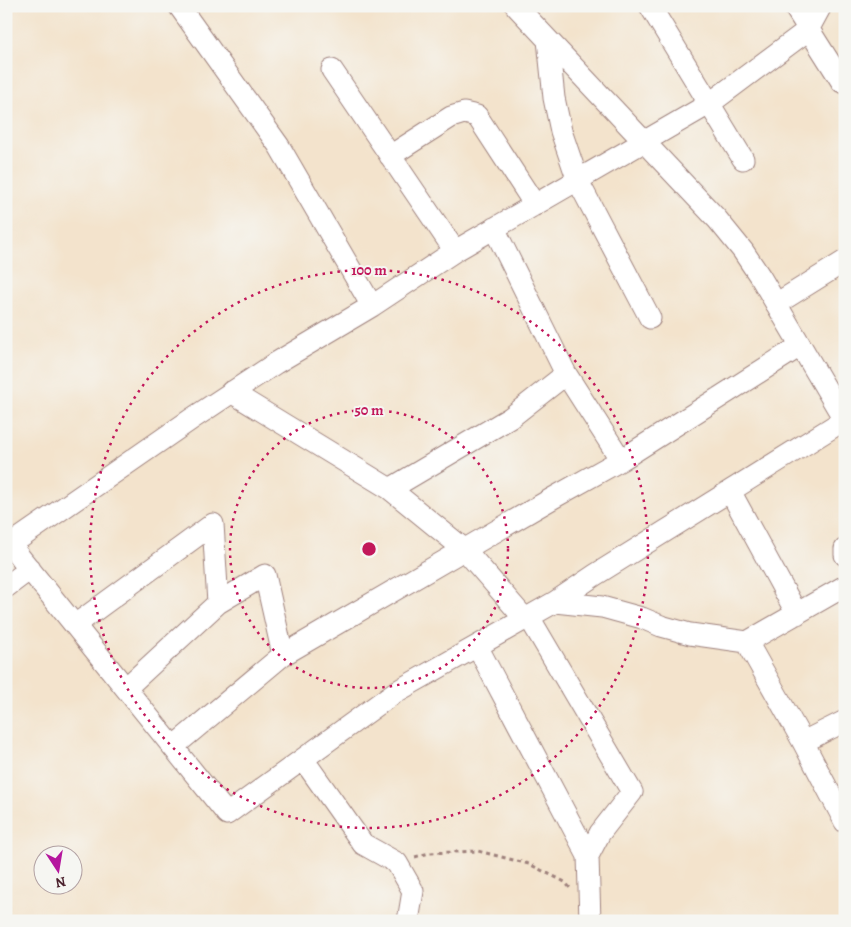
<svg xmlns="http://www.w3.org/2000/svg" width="851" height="927" font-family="Alegreya,serif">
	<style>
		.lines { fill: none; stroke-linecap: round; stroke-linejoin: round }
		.street-casing { stroke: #9e817c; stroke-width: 23 }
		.path { stroke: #9e817c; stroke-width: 3; stroke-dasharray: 4 4; stroke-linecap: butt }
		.street { stroke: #fff; stroke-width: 21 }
		.ring { fill: none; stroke: #c2185b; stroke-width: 2.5; stroke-dasharray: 2.5 5 }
		.centre { fill: #c2185b; stroke: #f6f6f2; stroke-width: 2.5 }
		.ring-label { font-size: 15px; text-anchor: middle; font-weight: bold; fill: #c2185b; stroke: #f6f6f2; stroke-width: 4; stroke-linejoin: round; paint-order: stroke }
	</style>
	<rect width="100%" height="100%" fill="#f6f6f2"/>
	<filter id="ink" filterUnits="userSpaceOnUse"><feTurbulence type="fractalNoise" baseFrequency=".02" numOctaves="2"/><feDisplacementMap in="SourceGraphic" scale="10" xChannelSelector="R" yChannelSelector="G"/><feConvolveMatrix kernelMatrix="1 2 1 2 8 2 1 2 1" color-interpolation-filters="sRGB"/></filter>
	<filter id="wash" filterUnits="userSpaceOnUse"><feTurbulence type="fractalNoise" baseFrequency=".0096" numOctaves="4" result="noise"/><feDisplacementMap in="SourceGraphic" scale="20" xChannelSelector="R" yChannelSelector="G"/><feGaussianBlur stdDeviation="1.12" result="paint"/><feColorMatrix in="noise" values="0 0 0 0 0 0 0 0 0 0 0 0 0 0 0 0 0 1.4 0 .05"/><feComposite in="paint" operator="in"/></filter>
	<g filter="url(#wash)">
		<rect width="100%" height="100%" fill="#f3e3cc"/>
	</g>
	<g filter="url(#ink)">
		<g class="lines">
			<defs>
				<path id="street" d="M179 6 279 146 372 306
					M516 6 717 219 743 251 761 278 845 421
					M650 6 743 159
					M794 6 842 82
					M548 40 554 98 561 131 578 181 650 318
					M332 70 455 251
					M390 156 451 117 464 113 477 116 535 205
					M494 228 566 374 621 460
					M776 304 845 261
					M231 392 390 489 465 550 525 619
					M390 489 510 418 566 374
					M730 491 797 614
					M6 540 227 814 394 693 555 602 595 575 844 420
					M10 545 193 418 276 363 372 306 455 251 709 104 808 30 821 6
					M845 549V555
					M6 587 30 569
					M555 602 602 607 642 618 661 626 690 634 747 642 845 586
					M529 617 632 792 600 833 588 856 590 921
					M75 625 213 524 218 603
					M747 642 803 742 845 822
					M477 646 588 856
					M126 688 218 603 265 575 283 655
					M803 742 845 721
					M173 747 283 655 553 498 621 460 800 346
					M303 759 363 844 397 863 413 891 408 921"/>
			</defs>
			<!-- street casing -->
			<use href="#street" class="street-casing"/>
			<!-- path -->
			<path class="path" d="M415 857 429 853 478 851 529 864 565 882 570 888"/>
			<!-- street -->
			<use href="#street" class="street"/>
		</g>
	</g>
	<!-- distance rings -->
	<g class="ring">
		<circle cx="369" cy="549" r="139"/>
		<circle cx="369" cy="549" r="279"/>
	</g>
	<circle cx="369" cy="549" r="8" class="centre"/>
	<g class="ring-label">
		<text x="369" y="275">100 m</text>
		<text x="369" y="415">50 m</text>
	</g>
	<!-- margin -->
	<rect width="851" height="927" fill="none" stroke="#f6f6f2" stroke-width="25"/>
	<!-- north arrow -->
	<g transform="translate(58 870) rotate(168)"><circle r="24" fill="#f6f6f2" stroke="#b1a0a2"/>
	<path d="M0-4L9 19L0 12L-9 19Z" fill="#b5179e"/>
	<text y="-8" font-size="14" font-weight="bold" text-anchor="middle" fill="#4a1f2b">N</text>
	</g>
</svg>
